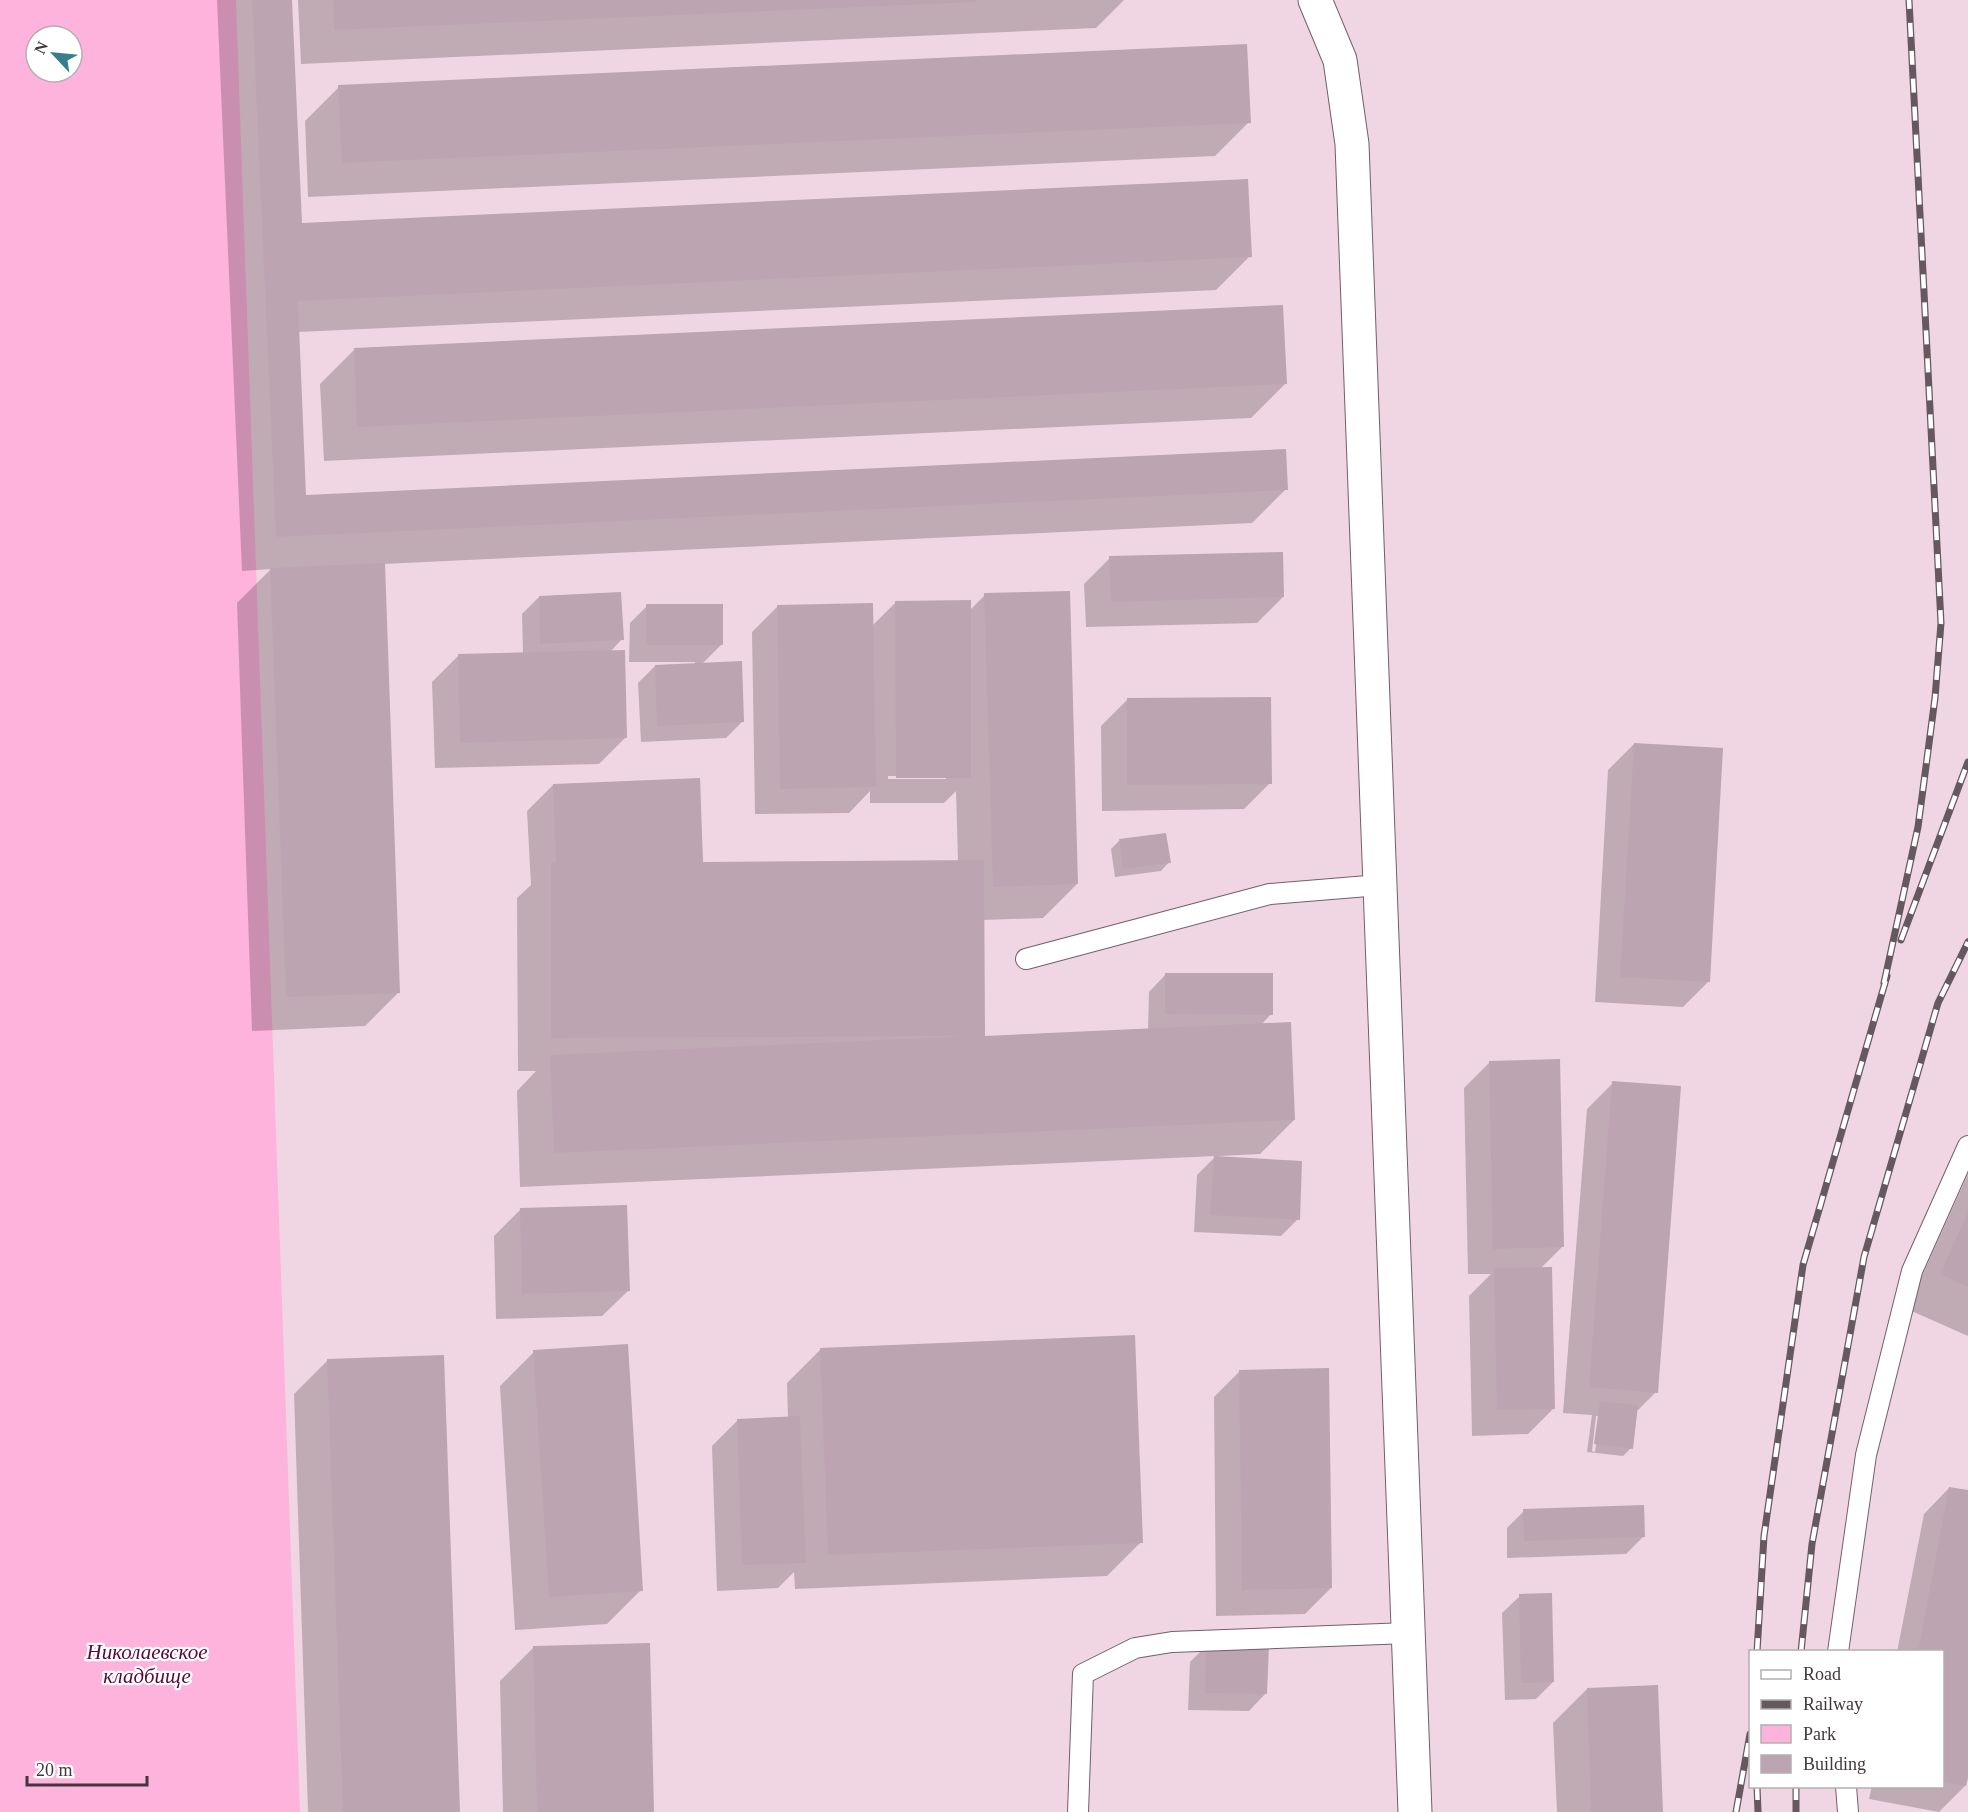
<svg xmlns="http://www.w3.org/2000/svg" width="1968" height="1812" font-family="Georgia,serif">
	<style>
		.green { fill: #fdb3dc; fill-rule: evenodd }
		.shadow { fill: #0003; fill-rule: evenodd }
		.building { fill: #bda4b1 }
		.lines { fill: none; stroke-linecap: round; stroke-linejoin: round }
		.lane-casing { stroke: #745e6a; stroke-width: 22 }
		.street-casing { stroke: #745e6a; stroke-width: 35 }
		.lane { stroke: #fff; stroke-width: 20 }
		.street { stroke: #fff; stroke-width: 33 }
		.rail-casing { stroke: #66585f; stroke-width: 7 }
		.rail { stroke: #fff; stroke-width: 4.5; stroke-dasharray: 14; stroke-linecap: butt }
		.labels { text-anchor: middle; stroke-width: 4.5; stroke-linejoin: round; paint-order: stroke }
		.park-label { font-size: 21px; font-style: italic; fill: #57093e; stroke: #fff }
	</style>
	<rect width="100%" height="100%" fill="#f0d6e3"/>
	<!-- green -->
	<path class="green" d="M0 0H236L300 1812H0ZM36 36H72V72H36Z"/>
	<!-- shadow -->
	<path class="shadow" d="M217 0H290L300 224 1250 256 1216 290 298 332 304 496 1286 489 1252 523 383 564 399 992 365 1026 252 1031 237 603 271 569 242 571Z
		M298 0H1124L1096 28 301 64Z
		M339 87 1249 122 1215 156 308 197 305 121Z
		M354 350 1285 384 1251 418 324 461 320 384Z
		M1110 558 1283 597 1257 623 1086 627 1084 584Z
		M985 595 1077 884 1043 918 983 920 984 1037 1148 1030 1149 992 1166 974 1271 1014 1261 1025 1294 1120 1260 1154 1219 1156V1158L1298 1219 1281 1236 1194 1232 1197 1175 1216 1156 520 1187 517 1091 536 1071H518L517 898 531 885 527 811 553 785 701 863 958 861 956 791 944 803H870V791L849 813 755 814 752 632 778 606 872 626 896 602 970 610ZM888 776H946V779H888Z
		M539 597 622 639 610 652 625 738 599 764 435 768 432 682 458 656 523 654 522 614Z
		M647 606 722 644 702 664 743 721 726 738 641 742 638 683 655 666 695 664V662H629L630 623Z
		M1127 700 1270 783 1244 809 1102 811 1101 726Z
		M1634 744 1709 981 1683 1007 1595 1002 1608 770Z
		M1119 841 1169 862 1161 871 1115 877 1111 849Z
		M1490 1062 1562 1247 1540 1269 1554 1408 1528 1434 1472 1436 1469 1296 1491 1274H1468L1464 1088Z
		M1613 1083 1656 1392 1635 1413 1631 1448 1623 1456 1587 1452 1592 1415 1563 1413 1587 1109ZM1596 1416H1600L1595 1452 1592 1451Z
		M1968 1174V1336L1907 1309Z
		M520 1210 628 1291 602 1316 496 1319 494 1236Z
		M821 1349 1141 1542 1107 1576 795 1589 794 1572 778 1588 717 1591 712 1446 738 1420 788 1418 787 1383Z
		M534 1352 641 1590 607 1624 515 1630 500 1386Z
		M328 1360 458 1812H308L294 1394Z
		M1240 1371 1331 1588 1305 1614 1216 1616 1214 1397Z
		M1949 1488 1968 1492V1770L1965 1786 1939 1812 1869 1799 1872 1786H1942V1652H1897L1924 1514Z
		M1524 1511 1644 1536 1626 1554 1507 1558V1528Z
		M1520 1596 1553 1682 1536 1699 1505 1700 1502 1613Z
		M1207 1645 1266 1693 1249 1711 1188 1710 1190 1662Z
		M534 1647 652 1812H503L500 1681Z
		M1587 1689 1662 1812H1557L1553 1723Z"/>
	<!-- building -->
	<path class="building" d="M252 0H292L302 223 1248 179 1252 257 298 301 306 495 1286 449 1288 490 276 537Z
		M333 0H977V2L334 30Z
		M1247 44 1251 123 342 163 338 85Z
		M1283 305 1287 384 357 427 354 348Z
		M1283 552 1284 597 1111 602 1109 556Z
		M385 563 400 993 286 997 270 568Z
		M1070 591 1078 884 993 887 984 593Z
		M621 592 624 640 540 644 539 596Z
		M971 600V778H896L895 601Z
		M873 603 876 787 780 789 777 605Z
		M646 604H723V645H646Z
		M625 650 627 738 460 743 458 654Z
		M742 661 744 722 657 726 655 665Z
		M1271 697 1272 784 1127 785V698Z
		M1634 743 1723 748 1710 982 1620 977Z
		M700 778 703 862 984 860 985 1036 1291 1022 1295 1120 554 1153 550 1055 969 1036 551 1038V863L556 862 553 784Z
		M1166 833 1171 863 1123 869 1119 839Z
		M1165 973H1273V1015L1165 1014Z
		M1560 1059 1564 1247 1493 1249 1489 1061Z
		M1612 1081 1681 1086 1658 1393 1589 1387Z
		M1214 1156 1302 1161 1300 1220 1210 1215Z
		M627 1205 630 1291 522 1294 520 1208Z
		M1968 1212V1287L1940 1274Z
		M1552 1267 1555 1409 1497 1410 1494 1268Z
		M1135 1335 1143 1543 828 1555 820 1348Z
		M628 1344 643 1591 549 1597 533 1350Z
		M444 1355 460 1812H343L327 1359Z
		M1329 1368 1332 1588 1242 1590 1239 1370Z
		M1600 1401 1638 1405 1633 1449 1594 1444Z
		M800 1416 806 1563 742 1565 737 1419Z
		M1949 1487 1968 1490V1778L1966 1786 1942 1782V1652H1918Z
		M1644 1505 1645 1537 1524 1541 1523 1509Z
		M1552 1593 1554 1682 1521 1683 1519 1594Z
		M650 1643 654 1812H537L533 1646Z
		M1206 1643 1269 1645 1267 1694 1205 1693Z
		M1658 1685 1663 1812H1591L1587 1688Z"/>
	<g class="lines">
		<defs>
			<path id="lane" d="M1026 959 1270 894 1380 885
				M1838 1652 1866 1455 1912 1271 1968 1146
				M1846 1786 1848 1812
				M1078 1812 1083 1674 1135 1648 1172 1642 1408 1633"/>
			<path id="street" d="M1315 0 1340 60 1352 144 1415 1812"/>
		</defs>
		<!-- lane casing -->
		<use href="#lane" class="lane-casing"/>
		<!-- street casing -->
		<use href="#street" class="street-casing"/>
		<!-- lane -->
		<use href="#lane" class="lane"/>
		<!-- street -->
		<use href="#street" class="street"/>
		<defs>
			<path id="rail" d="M1901 940 1968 762
				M1884 983 1918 827 1935 698 1941 623 1909 0
				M1757 1652 1764 1536 1803 1265 1887 976
				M1801 1652 1812 1544 1864 1257 1938 1003 1968 942
				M1757 1786 1758 1812
				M1796 1786V1812
				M1736 1812 1750 1734"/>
		</defs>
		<!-- rail casing -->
		<use href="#rail" class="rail-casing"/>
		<!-- rail -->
		<use href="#rail" class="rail"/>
	</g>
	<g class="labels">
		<!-- park labels -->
		<g class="park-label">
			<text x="147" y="1659">Николаевское<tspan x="147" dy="24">кладбище</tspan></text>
		</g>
	</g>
	<!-- legend -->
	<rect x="1749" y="1650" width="195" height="138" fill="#ffffff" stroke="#b3afb1" stroke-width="1.5"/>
	<rect x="1761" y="1670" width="30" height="9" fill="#ffffff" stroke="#b3afb1" stroke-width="1.5"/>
	<text x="1803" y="1680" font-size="18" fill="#41373c">Road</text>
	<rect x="1761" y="1700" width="30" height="9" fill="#66585f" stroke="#b3afb1" stroke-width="1.5"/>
	<text x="1803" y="1710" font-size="18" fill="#41373c">Railway</text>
	<rect x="1761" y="1725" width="30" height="18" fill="#fdb3dc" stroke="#b3afb1" stroke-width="1.5"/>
	<text x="1803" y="1740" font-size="18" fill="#41373c">Park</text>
	<rect x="1761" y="1755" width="30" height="18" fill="#bda4b1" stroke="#b3afb1" stroke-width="1.5"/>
	<text x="1803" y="1770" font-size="18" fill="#41373c">Building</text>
	<!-- north arrow -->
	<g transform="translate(54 54) rotate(296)"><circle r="28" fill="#ffffff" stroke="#b3afb1" stroke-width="1.5"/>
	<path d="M0-4.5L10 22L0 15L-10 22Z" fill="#397e8c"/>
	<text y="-9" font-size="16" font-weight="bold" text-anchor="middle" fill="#41373c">N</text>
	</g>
	<!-- scale -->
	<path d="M27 1776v9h120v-9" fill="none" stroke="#41373c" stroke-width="3"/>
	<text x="36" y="1776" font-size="18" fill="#41373c" stroke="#ffffff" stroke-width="4.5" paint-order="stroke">20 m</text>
</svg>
